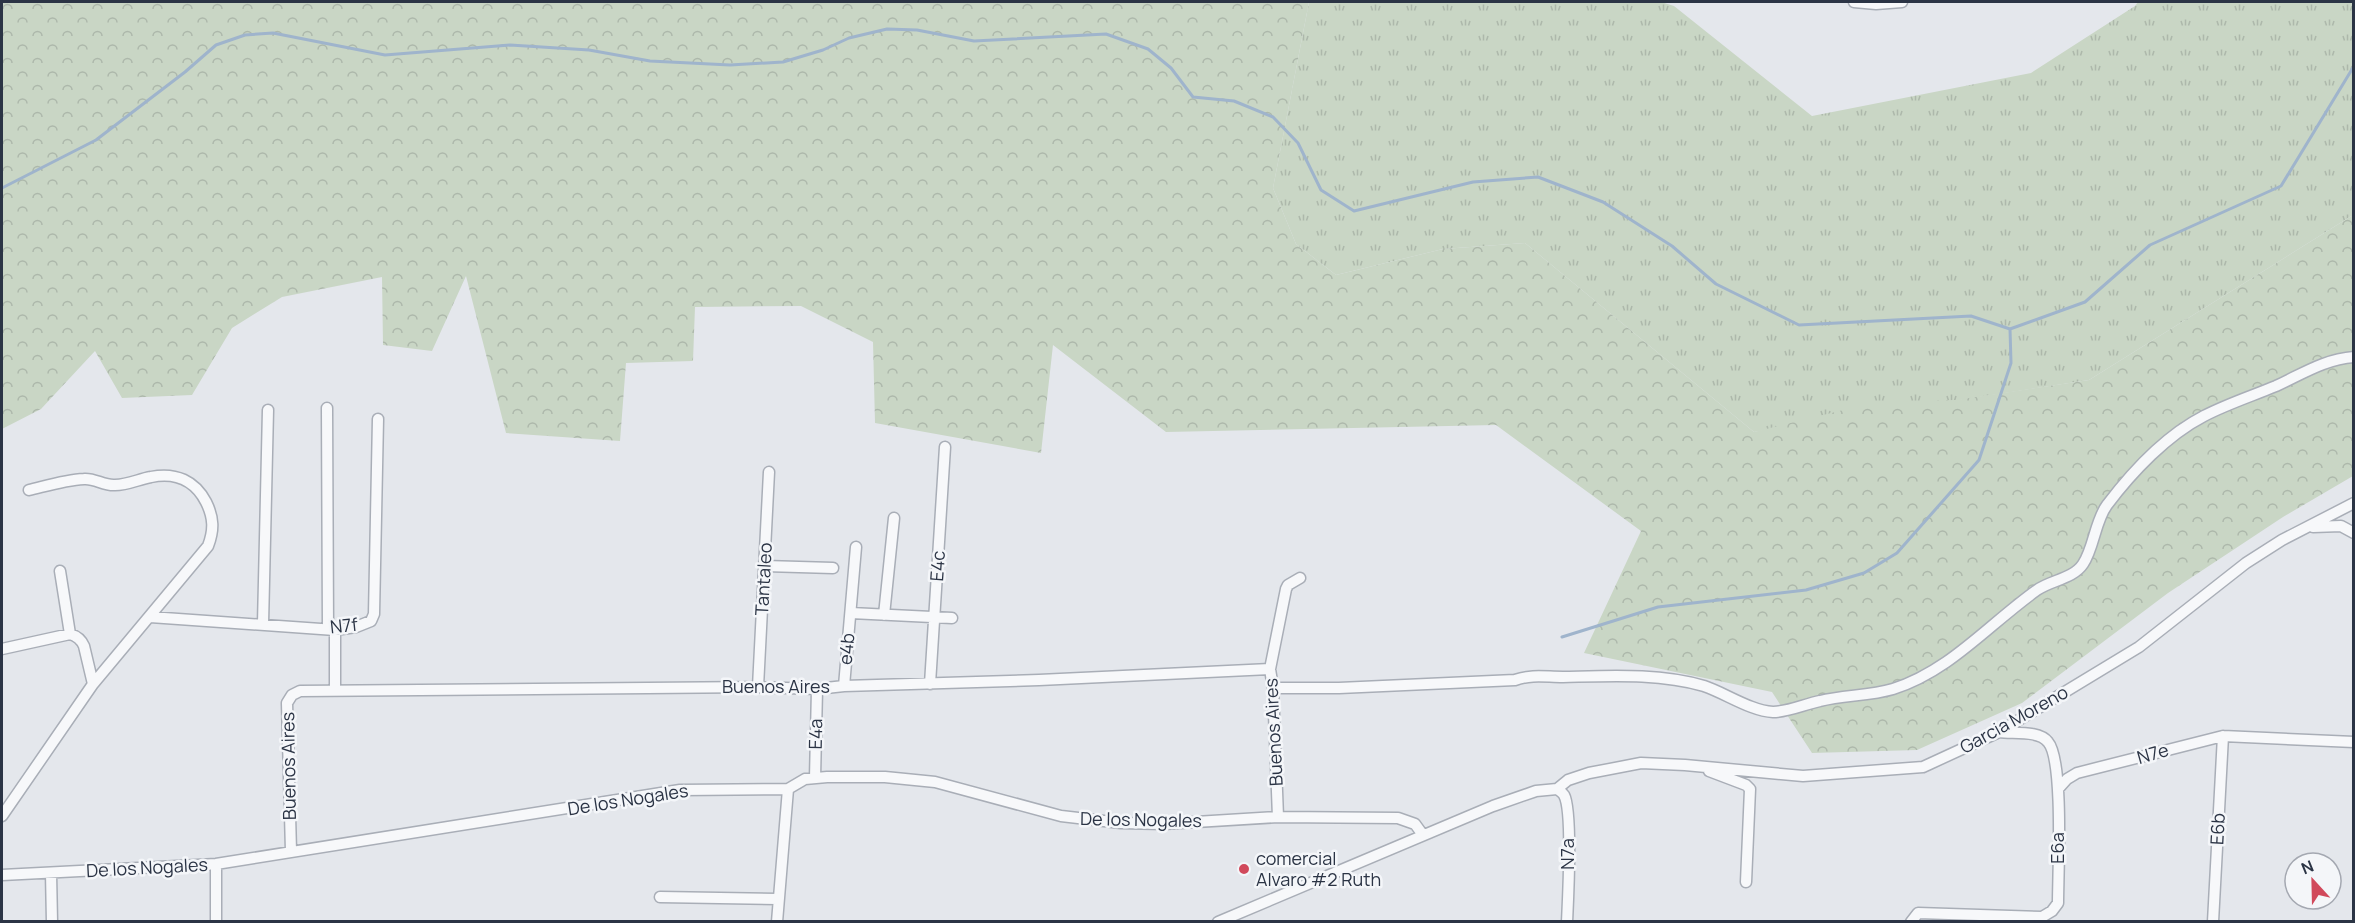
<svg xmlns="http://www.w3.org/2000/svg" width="2355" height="923" font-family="Manrope,sans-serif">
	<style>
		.grass { fill: url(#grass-tufts) }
		.forest { fill: url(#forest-crowns) }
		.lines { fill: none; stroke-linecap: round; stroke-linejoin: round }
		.stream { stroke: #9fb4cc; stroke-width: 3 }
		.street-casing { stroke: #a9aeb7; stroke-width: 13 }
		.street { stroke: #f7f8fa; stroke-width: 10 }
		.poi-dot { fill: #d1495b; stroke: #f4f6f9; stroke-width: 2 }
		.labels { text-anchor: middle; stroke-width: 5; stroke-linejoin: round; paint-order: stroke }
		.street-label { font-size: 18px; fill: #2b3445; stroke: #f4f6f9 }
		.poi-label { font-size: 18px; fill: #2b3445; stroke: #f4f6f9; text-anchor: start }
	</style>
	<defs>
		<pattern id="grass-tufts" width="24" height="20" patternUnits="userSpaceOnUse" patternTransform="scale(1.5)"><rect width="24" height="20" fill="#c9d6c5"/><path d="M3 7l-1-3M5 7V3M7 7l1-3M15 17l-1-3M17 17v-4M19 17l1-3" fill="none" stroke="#adb8ab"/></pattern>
		<pattern id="forest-crowns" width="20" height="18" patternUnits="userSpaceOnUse" patternTransform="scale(1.5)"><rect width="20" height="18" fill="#c9d6c5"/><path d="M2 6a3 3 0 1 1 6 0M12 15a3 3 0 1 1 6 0" fill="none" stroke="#adb8ab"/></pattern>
	</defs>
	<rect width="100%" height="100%" fill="#e4e7ec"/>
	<!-- grass -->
	<path class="grass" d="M1309 2H1661L1674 6 1812 116 2031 73 2135 6 2138 2H2353V215L2089 380 1754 432 1525 243 1443 249 1336 275 1296 244 1273 188Z"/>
	<!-- forest -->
	<path class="forest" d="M2 2H1309L1273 188 1296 244 1336 275 1443 249 1525 243 1754 432 1876 402 1956 400 2089 380 2353 215V476L2283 517 2168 593 2022 703 1917 750 1812 753 1772 692 1584 653 1641 531 1496 425 1166 432 1053 345 1041 453 875 423 873 342 801 306 695 307 693 361 626 363 620 441 506 433 466 276 432 351 383 345 382 277 282 297 232 328 192 395 122 398 95 351 41 409 2 429Z"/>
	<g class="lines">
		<!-- stream -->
		<path class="stream" d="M2 188 96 140 185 72 216 45 245 35 273 33 385 55 510 45 589 50 650 61 730 65 783 62 823 50 849 38 887 29 917 30 974 41 1106 34 1148 49 1171 68 1193 97 1234 101 1273 117 1298 143 1321 190 1354 211 1473 182 1538 177 1603 202 1672 246 1716 284 1799 325 1971 316 2010 329 2085 302 2150 245 2281 186 2354 66
			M1562 637 1658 607 1806 590 1864 573 1897 553 1979 460 2011 363 2010 329"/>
		<defs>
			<path id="street" d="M1854 2 1876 4 1902 2
				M327 408 328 629
				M2313 527 2341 526 2354 533
				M765 566 833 568
				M60 571 70 634
				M851 613 952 618
				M884 615 894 518
				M150 617 335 630 356 627 371 621 374 614 378 419
				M263 624 268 410
				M335 630V690
				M2 649 70 634C77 636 81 639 84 646L93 684
				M1270 669 1286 589 1288 585 1300 578
				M930 684 945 447
				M844 686 856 547
				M758 687 769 472
				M1273 688H1339L1515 680C1533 674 1545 677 1563 677 1610 676 1659 673 1704 686 1725 693 1751 711 1773 712 1788 712 1805 704 1820 701 1844 695 1869 696 1893 689 1950 671 1989 624 2037 590 2051 580 2073 579 2083 564 2094 548 2095 521 2107 505 2132 472 2167 435 2204 416 2227 404 2252 396 2276 386 2302 374 2325 359 2354 357
				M1709 771 1746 785 1750 789 1746 882
				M815 778 817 689
				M1557 789 1568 780 1589 773 1641 763 1685 765 1803 776 1923 767 1999 732 2139 647 2246 563 2282 540 2354 503
				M1557 789C1560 791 1562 792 1564 795 1573 811 1568 900 1567 922
				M2058 789 2067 779 2077 773 2223 736 2354 742
				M2 816 93 684 208 546C214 530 214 518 206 502 195 481 176 472 151 477 139 479 128 485 115 485 104 486 95 478 84 479 65 480 46 486 29 490
				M291 851 287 703 292 695 300 691 758 687 817 689 844 686 1039 680 1270 669 1273 688 1278 817
				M216 864V922
				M51 873 52 922
				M2 875 216 864 680 790 788 789 805 779 827 777H885L935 782 1061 816 1121 823 1163 824 1278 817 1398 818 1415 824 1423 835
				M660 897 777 899
				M777 922 788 789
				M1218 922 1493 806 1536 791 1557 789
				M1911 922 1918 913 2042 917 2052 911 2058 903C2058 874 2064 760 2048 742 2039 730 2013 734 1999 732
				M2213 922 2223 736"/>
		</defs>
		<!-- street casing -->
		<use href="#street" class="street-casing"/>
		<!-- street -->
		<use href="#street" class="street"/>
	</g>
	<!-- markers -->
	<circle class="poi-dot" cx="1244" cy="869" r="6"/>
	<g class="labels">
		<!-- street labels -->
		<g class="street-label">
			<text transform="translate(938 566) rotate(-86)" y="6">E4c</text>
			<text transform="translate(764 579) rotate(-87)" y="6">Tantaleo</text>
			<text transform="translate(344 626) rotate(-6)" y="6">N7f</text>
			<text transform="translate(847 649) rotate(-85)" y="6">e4b</text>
			<text x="776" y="693">Buenos Aires</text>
			<text transform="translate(2014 720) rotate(-29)" y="6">Garcia Moreno</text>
			<text transform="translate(1274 732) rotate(-93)" y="6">Buenos Aires</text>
			<text transform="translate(816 734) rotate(-89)" y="6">E4a</text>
			<text transform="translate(2153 754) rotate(-16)" y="6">N7e</text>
			<text transform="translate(289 766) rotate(-91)" y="6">Buenos Aires</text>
			<text transform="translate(628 800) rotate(-9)" y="6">De los Nogales</text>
			<text transform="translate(1141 820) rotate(1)" y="6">De los Nogales</text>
			<text transform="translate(2218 829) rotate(-87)" y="6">E6b</text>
			<text transform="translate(2058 848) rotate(-90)" y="6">E6a</text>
			<text transform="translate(1568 854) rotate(-90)" y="6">N7a</text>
			<text transform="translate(147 868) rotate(-3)" y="6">De los Nogales</text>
		</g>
		<!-- poi labels -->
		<g class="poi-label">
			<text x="1256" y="865">comercial<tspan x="1256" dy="21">Alvaro #2 Ruth</tspan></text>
		</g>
	</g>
	<!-- border -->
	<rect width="2355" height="923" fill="none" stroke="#2b3445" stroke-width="6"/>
	<!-- north arrow -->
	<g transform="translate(2313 881) rotate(338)"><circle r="28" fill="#f4f6f9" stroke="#a4a8b1" stroke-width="1.5"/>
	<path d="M0-4.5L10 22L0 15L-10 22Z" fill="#d1495b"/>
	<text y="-9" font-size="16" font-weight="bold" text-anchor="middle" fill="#2b3445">N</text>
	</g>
</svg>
